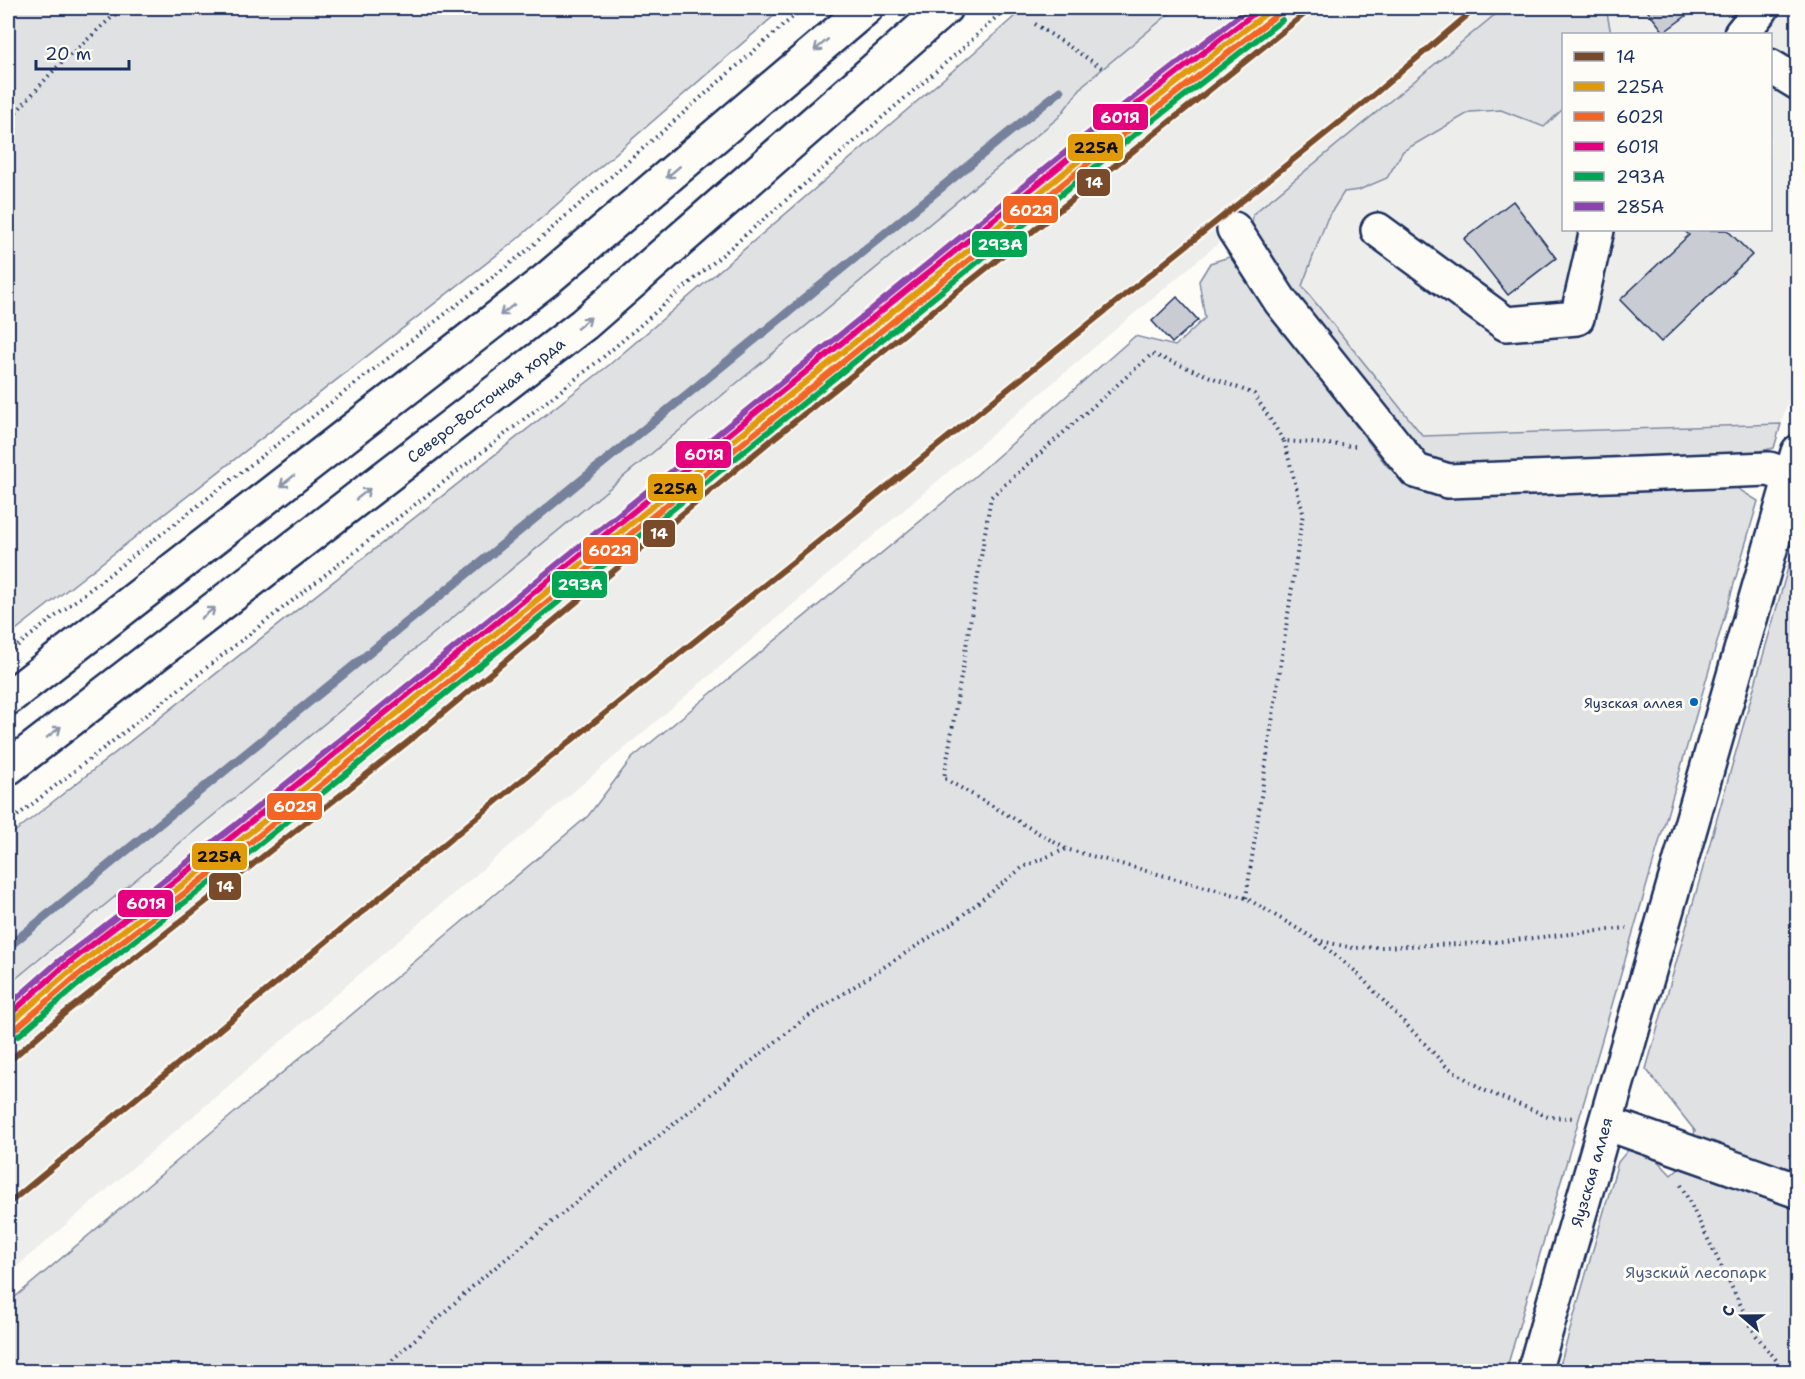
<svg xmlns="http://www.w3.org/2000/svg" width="1805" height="1379" font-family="'Shantell Sans',sans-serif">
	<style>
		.built { fill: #edeeec; fill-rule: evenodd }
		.green { fill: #e0e1e3; stroke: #7e88a0; stroke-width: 1.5 }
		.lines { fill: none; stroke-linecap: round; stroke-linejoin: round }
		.stream { stroke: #76819c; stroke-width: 9 }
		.building { fill: #c9ccd3; stroke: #1b2f5e; stroke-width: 1.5 }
		.minor-casing { stroke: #1b2f5e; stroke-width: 38 }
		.major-casing { stroke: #1b2f5e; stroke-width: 38 }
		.path { stroke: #1b2f5e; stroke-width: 4; stroke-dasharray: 1.5 4.5; stroke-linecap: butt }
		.minor { stroke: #fdfcf7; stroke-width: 33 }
		.major { stroke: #fdfcf7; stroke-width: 33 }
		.rail-1-casing { stroke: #fdfcf7; stroke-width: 10 }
		.rail-2-casing { stroke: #fdfcf7; stroke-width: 10 }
		.rail-3-casing { stroke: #fdfcf7; stroke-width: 10 }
		.rail-4-casing { stroke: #fdfcf7; stroke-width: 10 }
		.rail-5-casing { stroke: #fdfcf7; stroke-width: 10 }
		.rail-6-casing { stroke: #fdfcf7; stroke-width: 10 }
		.rail-1 { stroke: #7a4b2a; stroke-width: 6 }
		.rail-2 { stroke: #e19a09; stroke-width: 6 }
		.rail-3 { stroke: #f26522; stroke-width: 6 }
		.rail-4 { stroke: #e5007d; stroke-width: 6 }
		.rail-5 { stroke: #00a651; stroke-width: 6 }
		.rail-6 { stroke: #8e44ad; stroke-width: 6 }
		.oneway { stroke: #8c96aa }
		.bus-dot { fill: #0065bd; stroke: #fdfcf7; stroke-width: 2 }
		.labels { text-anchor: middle; stroke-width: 6; stroke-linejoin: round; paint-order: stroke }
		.bus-label { font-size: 14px; fill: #1b2f5e; stroke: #fdfcf7; text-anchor: end }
		.street-label { font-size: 16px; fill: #1b2f5e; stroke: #fdfcf7 }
		.park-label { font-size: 16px; fill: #4c5c7f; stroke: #fdfcf7 }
		.line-badge { stroke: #fdfcf7; stroke-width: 2 }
		.badge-label { font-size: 16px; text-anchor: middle; font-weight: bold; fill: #fff }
		.pale-badge-label { font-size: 16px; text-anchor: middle; font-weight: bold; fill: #111 }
	</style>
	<rect width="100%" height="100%" fill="#fdfcf7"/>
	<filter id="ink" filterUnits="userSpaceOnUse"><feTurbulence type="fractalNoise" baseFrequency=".0167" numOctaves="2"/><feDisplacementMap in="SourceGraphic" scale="12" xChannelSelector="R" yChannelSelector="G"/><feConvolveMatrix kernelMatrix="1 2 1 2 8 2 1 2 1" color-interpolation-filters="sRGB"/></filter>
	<g filter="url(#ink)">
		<!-- built -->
		<path class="built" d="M1176 8H1797L1798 372 1781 424 1423 436 1301 286 1327 219 1299 176 1123 323 8 1274V956ZM1564 34H1770V230H1564Z"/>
		<!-- green -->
		<path class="green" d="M8 8H783L516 240 8 636Z
			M1024 8H1176L1083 85 1059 117 8 985V837L609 365 970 56Z
			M1503 8H1606L1611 34H1564L1563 109 1544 127 1501 110 1470 112 1403 151 1387 178 1359 190 1344 192 1327 219 1302 286 1423 436 1781 424 1774 448 1740 455 1447 464 1420 455 1288 285 1252 223 1253 214Z
			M1229 257 1246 271 1264 306 1387 466 1413 487 1450 497 1737 488 1758 501 1506 1371 8 1372V1303L588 816 631 759 974 477 1135 336 1175 346 1205 318 1199 281 1210 263Z
			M1797 536V1371L1558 1372 1618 1162 1628 1150 1655 1158 1671 1175 1684 1163 1695 1131 1646 1069Z"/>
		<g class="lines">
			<!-- stream -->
			<path class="stream" d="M8 947 1060 91"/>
		</g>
		<!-- building -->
		<path class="building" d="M1645 8H1697L1664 32Z
			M1513 201 1556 258 1508 295 1464 239Z
			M1684 230H1727L1752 255 1661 342 1620 300 1689 235Z
			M1177 297 1198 320 1172 343 1152 321Z"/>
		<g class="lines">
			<defs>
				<g id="minor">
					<path d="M1741 34 1762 8"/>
					<path d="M1770 66 1798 83"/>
					<path d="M1234 229 1281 302 1416 471 1448 481 1769 469 1790 476"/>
					<path d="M1378 230 1506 324 1577 318 1597 230"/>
					<path d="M1606 1123 1798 1191"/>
					<path id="s1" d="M1534 1372 1798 452"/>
				</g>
				<g id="major">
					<path d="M8 698 546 280 866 8"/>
					<path id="s2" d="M8 768 584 324 945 8"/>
				</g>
			</defs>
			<!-- minor casing -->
			<use href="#minor" class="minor-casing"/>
			<!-- major casing -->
			<use href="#major" class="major-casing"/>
			<!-- path -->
			<path class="path" d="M1035 24 1102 68
				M8 121 55 69 122 8
				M1793 422 1798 406
				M1355 446 1284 441 1254 394 1152 354 991 497 944 778 1066 849 1246 898 1315 939 1355 971 1446 1066 1483 1090 1550 1117 1575 1118
				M8 653 525 252 803 8
				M8 823 601 359 962 49 1006 8
				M1246 898 1303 513 1284 441
				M1316 940 1353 948 1485 943 1627 928
				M1681 1185 1755 1334 1786 1372
				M379 1372 481 1279 804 1019 955 921 1023 867 1066 849"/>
			<!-- minor -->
			<use href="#minor" class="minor"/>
			<!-- major -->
			<use href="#major" class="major"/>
			<defs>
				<path id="rail-1" d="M8 1062 66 1012 409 741 769 442 1312 8
					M8 1204 516 785 1371 97 1476 8"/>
				<path id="rail-2" d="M8 1025 67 974 242 839 1129 120 1273 8"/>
				<path id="rail-3" d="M13 1031 72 980 247 845 1134 126 1278 14"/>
				<path id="rail-4" d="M8 1016 62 968 237 833 1124 114 1261 8"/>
				<path id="rail-5" d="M18 1036 76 986 251 851 1138 132 1282 20"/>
				<path id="rail-6" d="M8 1006 58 962 233 827 1120 108 1249 8"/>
			</defs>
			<!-- rail-1 casing -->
			<use href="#rail-1" class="rail-1-casing"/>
			<!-- rail-2 casing -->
			<use href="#rail-2" class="rail-2-casing"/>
			<!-- rail-3 casing -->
			<use href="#rail-3" class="rail-3-casing"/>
			<!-- rail-4 casing -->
			<use href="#rail-4" class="rail-4-casing"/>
			<!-- rail-5 casing -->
			<use href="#rail-5" class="rail-5-casing"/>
			<!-- rail-6 casing -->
			<use href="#rail-6" class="rail-6-casing"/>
			<!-- rail-1 -->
			<use href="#rail-1" class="rail-1"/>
			<!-- rail-2 -->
			<use href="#rail-2" class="rail-2"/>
			<!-- rail-3 -->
			<use href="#rail-3" class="rail-3"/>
			<!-- rail-4 -->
			<use href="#rail-4" class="rail-4"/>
			<!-- rail-5 -->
			<use href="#rail-5" class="rail-5"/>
			<!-- rail-6 -->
			<use href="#rail-6" class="rail-6"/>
		</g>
		<!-- one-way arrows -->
		<defs><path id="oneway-shaft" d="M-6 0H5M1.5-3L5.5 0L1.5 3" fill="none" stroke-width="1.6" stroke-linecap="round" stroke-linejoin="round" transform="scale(1.5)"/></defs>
		<g class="oneway">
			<use href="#oneway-shaft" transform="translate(821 45) rotate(140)"/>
			<use href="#oneway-shaft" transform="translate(673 172) rotate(140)"/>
			<use href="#oneway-shaft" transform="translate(507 310) rotate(142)"/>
			<use href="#oneway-shaft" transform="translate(584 323) rotate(-39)"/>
			<use href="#oneway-shaft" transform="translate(287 481) rotate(142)"/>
			<use href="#oneway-shaft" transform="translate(363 494) rotate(-38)"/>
			<use href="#oneway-shaft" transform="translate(208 613) rotate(-38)"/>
			<use href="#oneway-shaft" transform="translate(54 732) rotate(-38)"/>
		</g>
	</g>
	<!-- markers -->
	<circle class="bus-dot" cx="1694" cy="702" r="5"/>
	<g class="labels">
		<!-- bus labels -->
		<g class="bus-label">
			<text x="1683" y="708">Яузская аллея</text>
		</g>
		<!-- street labels -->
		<g class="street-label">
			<text dy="6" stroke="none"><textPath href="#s2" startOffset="603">Северо-Восточная хорда</textPath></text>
			<text dy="6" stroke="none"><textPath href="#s1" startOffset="208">Яузская аллея</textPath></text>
		</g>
		<!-- park labels -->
		<g class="park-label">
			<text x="1696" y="1278">Яузский лесопарк</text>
		</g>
	</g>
	<g class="line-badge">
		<rect x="1092" y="103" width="57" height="28" rx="6" fill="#e5007d"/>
		<rect x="1067" y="133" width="57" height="29" rx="6" fill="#e19a09"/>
		<rect x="1076" y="168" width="35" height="29" rx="6" fill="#7a4b2a"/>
		<rect x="1002" y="195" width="57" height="29" rx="6" fill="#f26522"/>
		<rect x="971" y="230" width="57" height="28" rx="6" fill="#00a651"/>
		<rect x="675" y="440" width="57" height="29" rx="6" fill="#e5007d"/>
		<rect x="647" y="473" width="57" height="29" rx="6" fill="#e19a09"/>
		<rect x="642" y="519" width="34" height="29" rx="6" fill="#7a4b2a"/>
		<rect x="582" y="536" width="57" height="29" rx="6" fill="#f26522"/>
		<rect x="551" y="570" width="57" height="29" rx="6" fill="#00a651"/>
		<rect x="266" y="792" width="57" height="29" rx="6" fill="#f26522"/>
		<rect x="191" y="842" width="57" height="29" rx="6" fill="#e19a09"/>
		<rect x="208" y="872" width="34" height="29" rx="6" fill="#7a4b2a"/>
		<rect x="117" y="889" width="57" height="29" rx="6" fill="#e5007d"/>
	</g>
	<g class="badge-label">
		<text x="1120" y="123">601Я</text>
		<text x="1094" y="188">14</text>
		<text x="1031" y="216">602Я</text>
		<text x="1000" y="250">293А</text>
		<text x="704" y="460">601Я</text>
		<text x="659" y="539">14</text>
		<text x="610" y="556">602Я</text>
		<text x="580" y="590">293А</text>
		<text x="295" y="812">602Я</text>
		<text x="225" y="892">14</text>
		<text x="146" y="909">601Я</text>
	</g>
	<g class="pale-badge-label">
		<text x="1096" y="153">225А</text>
		<text x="675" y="494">225А</text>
		<text x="219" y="862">225А</text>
	</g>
	<!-- margin -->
	<rect width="1805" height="1379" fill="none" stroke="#fdfcf7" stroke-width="30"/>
	<rect x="15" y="15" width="1775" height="1349" fill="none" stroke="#1b2f5e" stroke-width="2" filter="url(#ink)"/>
	<!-- legend -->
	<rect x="1562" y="33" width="210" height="198" fill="#fdfcf7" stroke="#a3aaba" stroke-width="1.5"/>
	<rect x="1574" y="52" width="30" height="9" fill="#7a4b2a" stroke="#a3aaba" stroke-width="1.5"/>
	<text x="1616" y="63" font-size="18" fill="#1b2f5e">14</text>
	<rect x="1574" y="82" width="30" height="9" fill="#e19a09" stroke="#a3aaba" stroke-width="1.5"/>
	<text x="1616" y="93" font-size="18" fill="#1b2f5e">225А</text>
	<rect x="1574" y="112" width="30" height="9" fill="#f26522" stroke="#a3aaba" stroke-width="1.5"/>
	<text x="1616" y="123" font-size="18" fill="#1b2f5e">602Я</text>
	<rect x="1574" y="142" width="30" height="9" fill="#e5007d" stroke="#a3aaba" stroke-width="1.5"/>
	<text x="1616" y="153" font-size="18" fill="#1b2f5e">601Я</text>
	<rect x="1574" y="172" width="30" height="9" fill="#00a651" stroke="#a3aaba" stroke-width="1.5"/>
	<text x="1616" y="183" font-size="18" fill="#1b2f5e">293А</text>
	<rect x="1574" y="202" width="30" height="9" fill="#8e44ad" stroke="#a3aaba" stroke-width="1.5"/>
	<text x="1616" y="213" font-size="18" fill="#1b2f5e">285А</text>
	<!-- north arrow -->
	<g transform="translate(1742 1316) rotate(290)" stroke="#fdfcf7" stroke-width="4.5" paint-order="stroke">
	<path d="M0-4.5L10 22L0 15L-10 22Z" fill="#1b2f5e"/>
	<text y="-9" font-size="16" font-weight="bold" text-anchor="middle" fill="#1b2f5e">С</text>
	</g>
	<!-- scale -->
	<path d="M36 60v9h93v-9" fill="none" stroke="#1b2f5e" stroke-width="3"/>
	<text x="45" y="60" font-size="18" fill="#1b2f5e" stroke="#fdfcf7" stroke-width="4.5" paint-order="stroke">20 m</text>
</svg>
